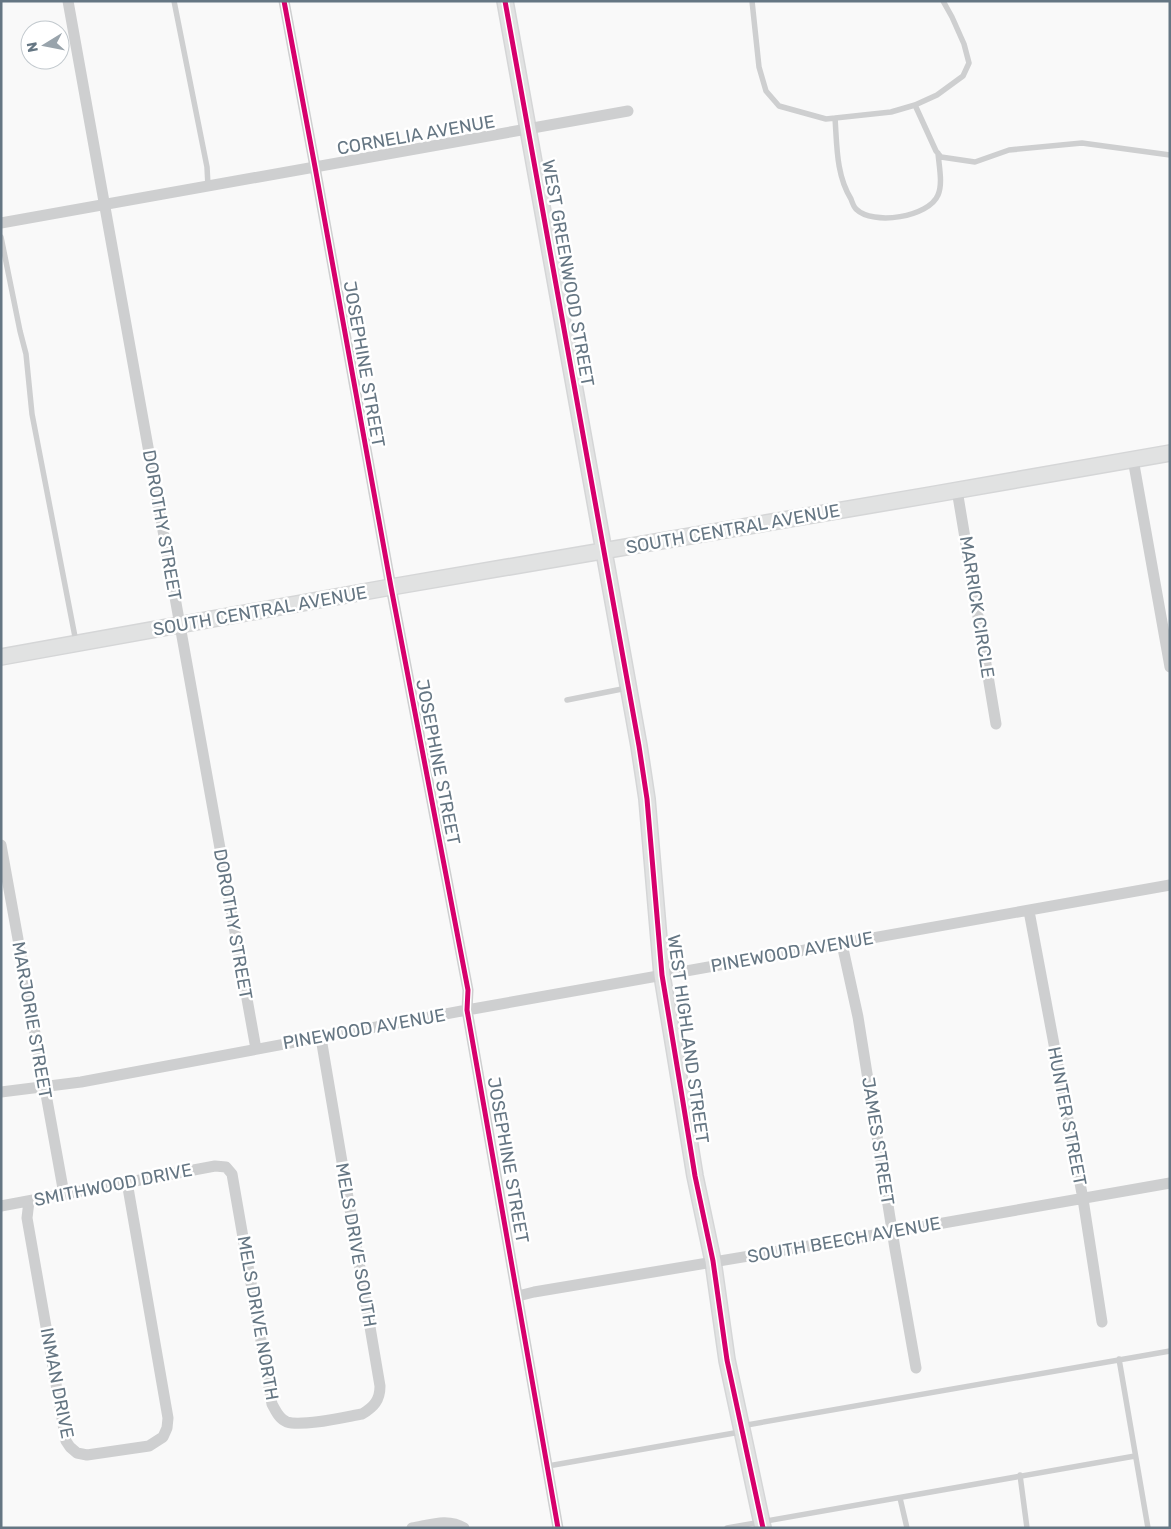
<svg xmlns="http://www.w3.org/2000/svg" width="1171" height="1529" font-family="Rubik,sans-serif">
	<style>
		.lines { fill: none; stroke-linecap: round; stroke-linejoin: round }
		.secondary-casing { stroke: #d5d6d7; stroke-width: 18 }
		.lane { stroke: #cecfd0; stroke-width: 5.5 }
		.street { stroke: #cecfd0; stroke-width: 11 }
		.secondary { stroke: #e1e2e2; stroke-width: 15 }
		.cycleway-casing { stroke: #fff; stroke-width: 8 }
		.cycleway { stroke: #d6006c; stroke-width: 5 }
		.labels { text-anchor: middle; stroke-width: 5; stroke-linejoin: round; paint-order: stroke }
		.street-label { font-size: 18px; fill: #657683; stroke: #fff }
	</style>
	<rect width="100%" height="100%" fill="#f9f9f9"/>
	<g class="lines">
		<defs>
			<path id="secondary" d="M505 1 639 746 647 799 662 975 681 1090 695 1176 713 1261 727 1360 763 1528
				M1 657 391 587 930 495 1170 453"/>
		</defs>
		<!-- secondary casing -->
		<use href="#secondary" class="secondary-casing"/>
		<!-- lane -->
		<path class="lane" d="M174 1 207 167 208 186
			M752 1 759 67 766 91 779 106 826 119 891 112 915 105 937 95 963 76 969 63 964 44 952 17 943 1
			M915 105 936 151 941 157 975 162 1009 150 1082 143 1170 155
			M835 118C837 145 836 175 851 199 852 202 854 207 856 209 873 226 929 217 938 195 943 184 939 166 938 153
			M1 237 20 331 26 354 32 414 76 642
			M567 700 627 688
			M1119 1359 1148 1528
			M741 1426 1170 1351
			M548 1466 740 1432
			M1020 1475 1027 1528
			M900 1498 907 1528
			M727 1528 1135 1456"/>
		<!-- street -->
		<path class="street" d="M68 1 256 1049
			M284 1 315 167 391 587 468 990 467 1010 558 1528
			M1 223 628 111
			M1133 459 1170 667
			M957 490 996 724
			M1 845 64 1194
			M1029 911 1083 1199 1102 1322
			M842 944 858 1017 895 1249 916 1368
			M1 1092 81 1082 467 1010 1170 885
			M29 1201 27 1218 66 1441 70 1447 77 1453 87 1455 149 1446 163 1437 167 1428 168 1418 127 1182
			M1 1206 215 1166 226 1167 232 1174 272 1404C276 1411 279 1419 287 1422 302 1427 345 1417 362 1414 374 1407 380 1400 380 1386L321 1038
			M518 1296 534 1292 892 1232 1170 1183
			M412 1528C430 1525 448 1518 464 1528"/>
		<!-- secondary -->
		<use href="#secondary" class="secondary"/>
		<defs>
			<path id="cycleway" d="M284 1 315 167 391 587 468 990 467 1010 558 1528
				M505 1 639 746 647 799 662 975 681 1090 695 1176 713 1261 727 1360 763 1528"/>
		</defs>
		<!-- cycleway casing -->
		<use href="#cycleway" class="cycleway-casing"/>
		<!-- cycleway -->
		<use href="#cycleway" class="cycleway"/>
	</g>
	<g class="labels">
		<!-- street labels -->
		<g class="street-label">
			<text transform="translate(416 135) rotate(-10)" y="6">CORNELIA AVENUE</text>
			<text transform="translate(568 273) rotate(80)" y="6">WEST GREENWOOD STREET</text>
			<text transform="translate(364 364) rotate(80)" y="6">JOSEPHINE STREET</text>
			<text transform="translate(162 525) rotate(80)" y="6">DOROTHY STREET</text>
			<text transform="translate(733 529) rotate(-10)" y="6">SOUTH CENTRAL AVENUE</text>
			<text transform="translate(977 607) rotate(81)" y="6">MARRICK CIRCLE</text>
			<text transform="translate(260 611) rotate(-10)" y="6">SOUTH CENTRAL AVENUE</text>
			<text transform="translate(438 762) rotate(79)" y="6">JOSEPHINE STREET</text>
			<text transform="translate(233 924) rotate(80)" y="6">DOROTHY STREET</text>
			<text transform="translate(792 952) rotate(-10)" y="6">PINEWOOD AVENUE</text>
			<text transform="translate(32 1020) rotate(80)" y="6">MARJORIE STREET</text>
			<text transform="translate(364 1029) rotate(-10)" y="6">PINEWOOD AVENUE</text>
			<text transform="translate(688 1039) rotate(82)" y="6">WEST HIGHLAND STREET</text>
			<text transform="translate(1067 1116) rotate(79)" y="6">HUNTER STREET</text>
			<text transform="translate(878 1141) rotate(81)" y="6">JAMES STREET</text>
			<text transform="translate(508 1160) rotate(80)" y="6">JOSEPHINE STREET</text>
			<text transform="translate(113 1185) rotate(-11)" y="6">SMITHWOOD DRIVE</text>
			<text transform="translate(844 1240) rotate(-10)" y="6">SOUTH BEECH AVENUE</text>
			<text transform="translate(356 1245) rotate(80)" y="6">MELS DRIVE SOUTH</text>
			<text transform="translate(258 1318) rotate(80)" y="6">MELS DRIVE NORTH</text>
			<text transform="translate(57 1383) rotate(79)" y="6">INMAN DRIVE</text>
		</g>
	</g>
	<!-- border -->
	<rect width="1171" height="1529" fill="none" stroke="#657683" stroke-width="5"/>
	<!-- north arrow -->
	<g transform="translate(45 45) rotate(260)"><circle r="24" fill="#ffffff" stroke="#c1c8cd"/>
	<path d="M0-4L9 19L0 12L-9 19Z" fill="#99a4ac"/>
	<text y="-8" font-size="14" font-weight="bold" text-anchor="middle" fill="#657683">N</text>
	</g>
</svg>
